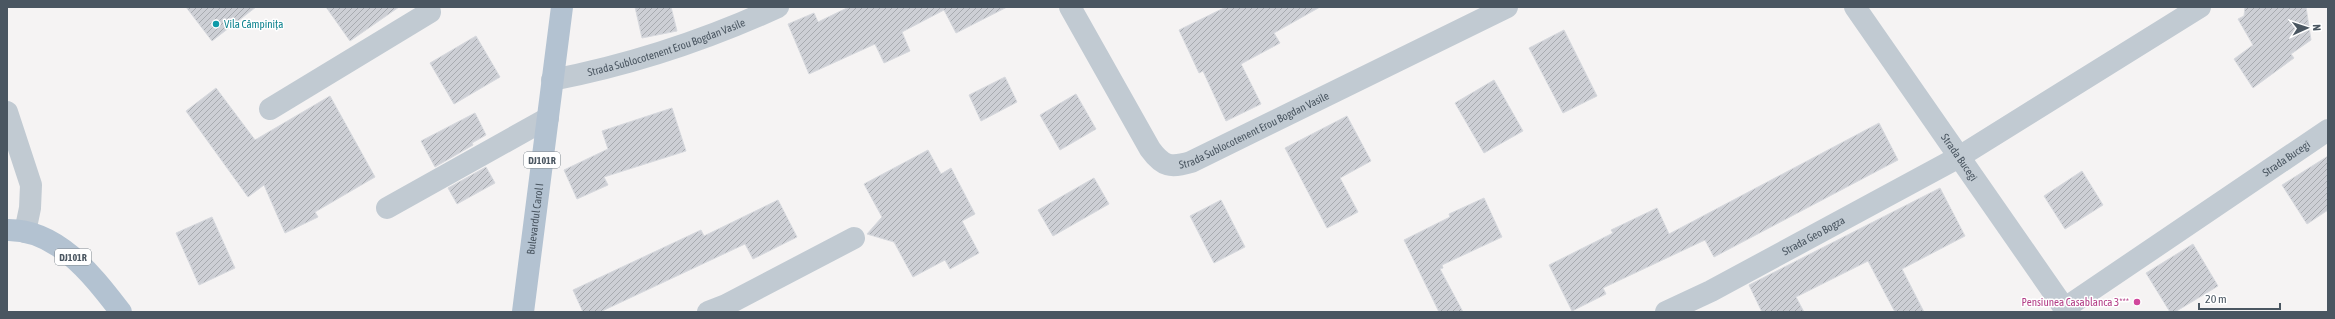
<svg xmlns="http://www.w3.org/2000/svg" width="2335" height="319" font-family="'Asap Condensed',sans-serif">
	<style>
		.building { fill: url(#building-hatch); stroke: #d7d9de }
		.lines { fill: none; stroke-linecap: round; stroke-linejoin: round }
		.minor { stroke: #c1cad2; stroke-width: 22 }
		.primary { stroke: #b3c2d1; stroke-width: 22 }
		.culture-dot { fill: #0f9aa8; stroke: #fff; stroke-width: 1.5 }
		.hotel-dot { fill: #d1479c; stroke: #fff; stroke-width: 1.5 }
		.labels { text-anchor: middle; stroke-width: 3; stroke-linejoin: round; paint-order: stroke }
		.shield { fill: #fff; stroke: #808990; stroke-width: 1 }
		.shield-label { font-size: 10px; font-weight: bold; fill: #4a5661 }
		.culture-label { font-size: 11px; fill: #0d838f; stroke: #fff; text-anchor: start }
		.street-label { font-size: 11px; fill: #4a5661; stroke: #fff }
		.hotel-label { font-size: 11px; fill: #b23c85; stroke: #fff; text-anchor: end }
	</style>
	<defs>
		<pattern id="building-hatch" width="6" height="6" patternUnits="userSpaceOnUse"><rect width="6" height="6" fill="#cdcfd5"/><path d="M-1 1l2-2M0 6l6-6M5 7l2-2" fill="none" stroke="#a8abb0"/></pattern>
	</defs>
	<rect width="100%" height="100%" fill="#f5f3f3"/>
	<!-- building -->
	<path class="building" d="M186 7H256L212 41Z
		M326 7H399L350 41Z
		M635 7H671L677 31 642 38Z
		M849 7H1007L956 33 944 10 902 32 910 51 884 63 875 44 809 74 788 24 814 13 818 22Z
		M1226 7H1320L1274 33 1280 43 1241 64 1261 104 1226 121 1203 71 1199 73 1179 30Z
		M2245 7H2306L2311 40 2291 54 2294 58 2253 88 2234 59 2253 45 2238 19 2244 16Z
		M1564 30 1597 96 1563 113 1529 48Z
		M476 36 500 77 454 104 430 63Z
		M1005 77 1017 102 981 121 969 95Z
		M1494 80 1523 131 1484 153 1455 103Z
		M216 88 255 140 330 96 375 177 315 212 318 217 285 233 264 185 248 197 186 111Z
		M1076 94 1096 129 1060 150 1040 115Z
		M672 108 686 151 604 177 608 185 577 199 564 170 608 149 602 131Z
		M475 113 486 135 472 143 473 145 435 167 421 141Z
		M1347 116 1371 161 1340 178 1358 212 1327 228 1285 148Z
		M1879 123 1898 160 1714 257 1705 240 1603 288 1606 294 1572 311 1549 265 1613 233 1611 230 1657 208 1669 234Z
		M928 150 941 174 951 168 975 214 962 221 979 253 950 269 945 260 913 277 894 242 867 234 882 217 864 184Z
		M2328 156V210L2307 224 2282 185Z
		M486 167 495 183 457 204 448 188Z
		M2082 171 2103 205 2065 229 2044 196Z
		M1094 178 1109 204 1053 236 1038 210Z
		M1940 188 1965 236 1902 269 1924 312H1895L1868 261 1796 297 1804 312H1762L1749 285Z
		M1484 198 1502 237 1442 265 1443 268 1440 269 1463 312H1439L1404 240 1450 217 1449 214Z
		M778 200 797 237 753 259 745 244 600 312H583L573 290 701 230 704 236Z
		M1221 200 1245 247 1214 263 1190 216Z
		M212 217 235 268 199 285 176 233Z
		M2193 244 2218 286 2175 312H2170L2146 273Z"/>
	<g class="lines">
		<!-- minor -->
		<g class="minor">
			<path id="s1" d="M1070 7 1150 149C1163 167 1171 168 1191 162L1507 7"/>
			<path id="s2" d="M1855 7 2067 312"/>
			<path id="s3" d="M552 80C630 65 706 40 778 7"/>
			<path d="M270 109 430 12 427 7"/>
			<path d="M7 112 31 185 30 208 25 232"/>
			<path d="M387 208 548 118"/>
			<path id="s4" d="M2065 308 2328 130"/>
			<path d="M708 312 726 305 854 238"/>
			<path id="s5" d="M1666 312 1711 291 1959 157 2200 7"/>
		</g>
		<!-- primary -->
		<g class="primary">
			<path d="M7 230C58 229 93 276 121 312"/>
			<path id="s6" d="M523 312 562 7"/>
		</g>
	</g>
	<!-- markers -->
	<circle class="culture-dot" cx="216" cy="24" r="4"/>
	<circle class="hotel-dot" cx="2137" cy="302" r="4"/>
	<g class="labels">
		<!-- shield labels -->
		<g class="shield">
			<rect x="524" y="152" width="36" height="16" rx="3"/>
			<rect x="55" y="249" width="36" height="16" rx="3"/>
		</g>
		<g class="shield-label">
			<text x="542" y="164">DJ101R</text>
			<text x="73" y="261">DJ101R</text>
		</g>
		<!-- culture labels -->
		<g class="culture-label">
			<text x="224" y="28">Vila Câmpinița</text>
		</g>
		<!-- street labels -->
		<g class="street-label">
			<text dy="4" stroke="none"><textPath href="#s3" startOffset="119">Strada Sublocotenent Erou Bogdan Vasile</textPath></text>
			<text dy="4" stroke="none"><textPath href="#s1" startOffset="281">Strada Sublocotenent Erou Bogdan Vasile</textPath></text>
			<text dy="4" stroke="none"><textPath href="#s2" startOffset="183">Strada Bucegi</textPath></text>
			<text dy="4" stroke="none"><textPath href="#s4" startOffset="267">Strada Bucegi</textPath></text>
			<text dy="4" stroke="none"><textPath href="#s6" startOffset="94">Bulevardul Carol I</textPath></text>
			<text dy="4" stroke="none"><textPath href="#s5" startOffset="166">Strada Geo Bogza</textPath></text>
		</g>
		<!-- hotel labels -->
		<g class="hotel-label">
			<text x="2129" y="306">Pensiunea Casablanca 3***</text>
		</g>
	</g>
	<!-- border -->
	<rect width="2335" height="319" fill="none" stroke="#4a5661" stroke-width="16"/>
	<!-- north arrow -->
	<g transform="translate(2307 28) rotate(87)" stroke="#ffffff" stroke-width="3" paint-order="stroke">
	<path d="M0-3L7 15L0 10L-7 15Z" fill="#4a5661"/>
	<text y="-6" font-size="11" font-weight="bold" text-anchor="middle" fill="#4a5661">N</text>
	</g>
	<!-- scale -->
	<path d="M2199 303v6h81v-6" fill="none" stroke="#4a5661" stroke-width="2"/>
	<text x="2205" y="303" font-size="12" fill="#4a5661" stroke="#ffffff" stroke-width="3" paint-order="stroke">20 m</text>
</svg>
